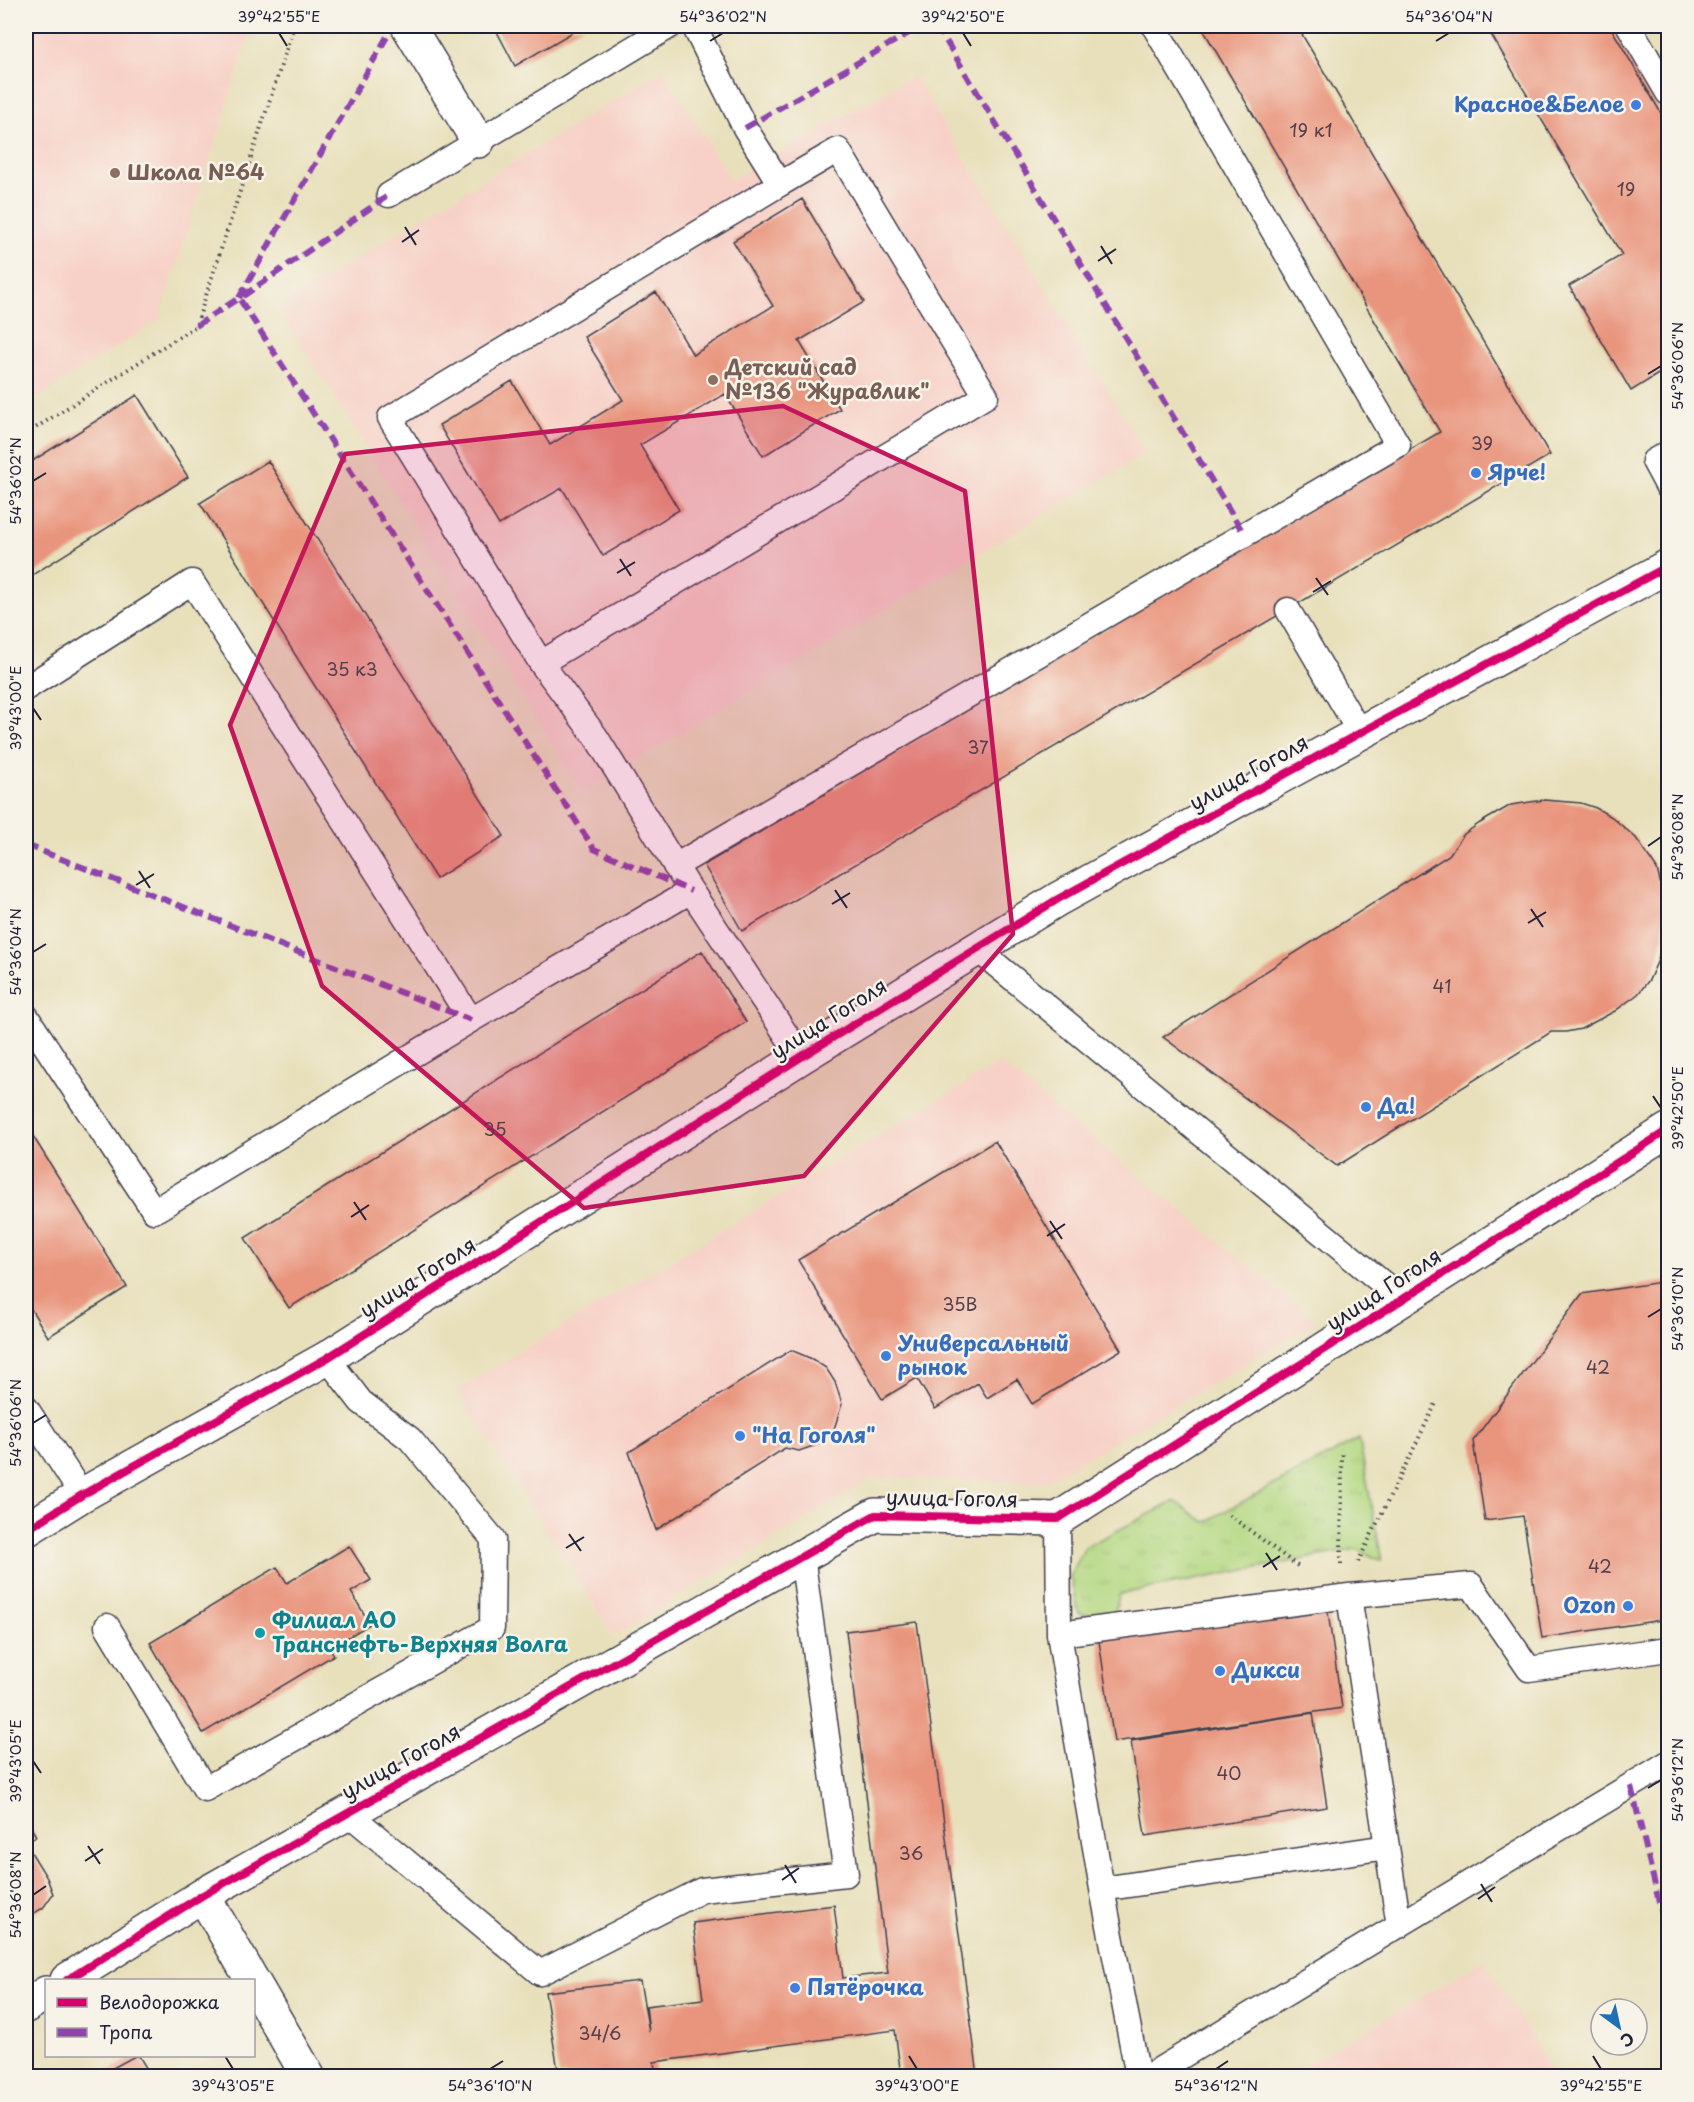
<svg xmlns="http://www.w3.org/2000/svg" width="1694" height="2102" font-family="'Playpen Sans',sans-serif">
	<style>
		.built { fill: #f7d1c7 }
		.grass { fill: url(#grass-tufts); stroke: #6a7d5e; stroke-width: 1.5 }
		.building { fill: #e9947d }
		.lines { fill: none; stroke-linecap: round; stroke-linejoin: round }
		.service-casing { stroke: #403e4e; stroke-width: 27 }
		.minor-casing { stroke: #403e4e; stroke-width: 36 }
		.path { stroke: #403e4e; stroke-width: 4; stroke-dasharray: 1.5 4.5; stroke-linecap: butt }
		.service { stroke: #fff; stroke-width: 24 }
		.minor { stroke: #fff; stroke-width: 33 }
		.quiet { stroke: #8e44ad; stroke-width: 6; stroke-dasharray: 12 6; stroke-linecap: butt }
		.cycleway-casing { stroke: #f7f3e8; stroke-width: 11 }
		.cycleway { stroke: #d6006c; stroke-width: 8 }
		.marked { fill: #c2185b; fill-opacity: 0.2; stroke: #c2185b; stroke-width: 4.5; stroke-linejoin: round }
		.ticks { fill: none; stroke: #22223b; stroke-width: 2 }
		.shop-dot { fill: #3f7fe0; stroke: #f7f3e8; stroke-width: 2 }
		.education-dot { fill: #8d6e63; stroke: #f7f3e8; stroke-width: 2 }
		.culture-dot { fill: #0f9aa8; stroke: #f7f3e8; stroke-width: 2 }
		.labels { text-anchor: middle; stroke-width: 5; stroke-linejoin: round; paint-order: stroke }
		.number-label { font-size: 18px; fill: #543e4c }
		.shop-label { font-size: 21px; font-weight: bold; fill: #366cbe; stroke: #f7f3e8; text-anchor: start }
		.education-label { font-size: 21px; font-weight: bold; fill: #785e54; stroke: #f7f3e8; text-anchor: start }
		.street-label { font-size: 21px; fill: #22223b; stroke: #f7f3e8 }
		.culture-label { font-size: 21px; font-weight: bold; fill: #0d838f; stroke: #f7f3e8; text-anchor: start }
		.neatline { fill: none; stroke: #22223b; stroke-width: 2 }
		.ticks-label { font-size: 15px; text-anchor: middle; fill: #22223b }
	</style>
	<defs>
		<pattern id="grass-tufts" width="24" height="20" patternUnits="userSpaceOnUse" patternTransform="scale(1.5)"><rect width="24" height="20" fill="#b3d881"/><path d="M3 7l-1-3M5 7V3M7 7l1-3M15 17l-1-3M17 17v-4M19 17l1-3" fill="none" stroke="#9ab970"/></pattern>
	</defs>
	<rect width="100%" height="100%" fill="#f7f3e8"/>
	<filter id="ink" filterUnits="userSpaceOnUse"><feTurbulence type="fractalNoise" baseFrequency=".0167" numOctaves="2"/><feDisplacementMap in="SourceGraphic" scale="12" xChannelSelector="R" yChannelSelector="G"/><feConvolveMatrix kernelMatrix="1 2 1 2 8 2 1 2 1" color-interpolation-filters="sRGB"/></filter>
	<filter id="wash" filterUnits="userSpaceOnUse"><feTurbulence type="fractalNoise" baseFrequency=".008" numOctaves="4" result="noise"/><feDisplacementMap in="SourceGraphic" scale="24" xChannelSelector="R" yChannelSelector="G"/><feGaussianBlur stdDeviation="1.35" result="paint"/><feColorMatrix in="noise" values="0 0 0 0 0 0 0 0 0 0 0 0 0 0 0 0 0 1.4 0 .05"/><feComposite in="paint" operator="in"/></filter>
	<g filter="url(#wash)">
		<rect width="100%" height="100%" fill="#e8e0bb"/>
		<!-- built -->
		<path class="built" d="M26 26H252L159 320 26 405Z
			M663 70 731 180 914 76 1146 453 583 792 278 307Z
			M1000 1063 1317 1322 1045 1482 873 1478 614 1636 457 1390Z
			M1484 1960 1555 2076H1289Z"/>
		<!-- grass -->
		<path class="grass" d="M1359 1439 1382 1561 1356 1549 1120 1594 1112 1620 1079 1613 1070 1576 1085 1547 1175 1501 1205 1522Z"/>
		<g id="blocks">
			<!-- building -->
			<path class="building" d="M494 26H583L515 66Z
				M1201 26H1297L1550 455 742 931 704 865 1440 432Z
				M1486 26H1610L1668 125V368L1631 391 1569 286 1622 255Z
				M802 199 864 302 799 341 840 409 763 456 725 394 640 445 679 510 603 556 562 488 499 525 439 425 512 381 550 445 623 400 584 337 656 292 693 355 773 306 733 241Z
				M137 395 188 477 26 579V465Z
				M268 461 504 836 436 879 200 503Z
				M1544 800 1581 803 1596 808 1612 817 1636 838 1657 869 1665 902 1663 938 1658 960 1649 980 1638 994 1615 1011 1581 1029 1566 1032H1551L1337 1166 1163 1037 1449 855 1464 834 1480 823 1511 805Z
				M702 951 746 1022 289 1308 245 1238Z
				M26 1125 127 1287 48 1337 26 1301Z
				M995 1141 1121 1350 1032 1404 1017 1379 987 1398 978 1383 935 1409 917 1378 882 1399 798 1260Z
				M1668 1281V1619L1542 1638 1523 1516 1485 1521 1473 1441 1582 1294Z
				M791 1350 812 1359 826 1368 835 1382 842 1404 834 1429 819 1444 799 1451 785 1448 656 1530 629 1452Z
				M349 1546 371 1580 351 1592 370 1624 330 1648 334 1655 203 1733 150 1643 277 1567 287 1583Z
				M1326 1599 1342 1708 1114 1742 1098 1634Z
				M917 1622 978 2076H901L895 2030 654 2062 656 2076H559L545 1992 640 1981 649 2032 646 2006 703 1999 693 1923 834 1905 843 1978 888 1973 846 1631Z
				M1313 1713 1327 1807 1145 1836 1131 1741Z
				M26 1819 36 1836 26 1843Z
				M26 1844 47 1878 53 1894 43 1908 26 1918Z
				M135 2056H139L151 2076H98Z"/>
		</g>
	</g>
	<g filter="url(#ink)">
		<use href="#blocks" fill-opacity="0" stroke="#403e4e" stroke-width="1.5"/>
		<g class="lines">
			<defs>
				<path id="service" d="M694 26 745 128 780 184 838 150 986 396 541 663 390 418 780 184
					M1629 26 1668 93
					M389 195 670 26
					M1668 453 1654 461 1668 487
					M1288 610 1360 733
					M541 663 596 737 691 891 801 1057
					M26 688 192 582 471 1020
					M675 866 1398 445 1154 26
					M977 949 1402 1299
					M26 1016 154 1211 471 1020 691 891
					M26 1408 82 1495
					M1058 1519 1059 1634 1102 1889 1138 2076
					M1349 1596 1399 1926
					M107 1626 205 1789 492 1628 493 1539 410 1439 361 1402 327 1358
					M1059 1634 1349 1596 1471 1585 1529 1669 1668 1649
					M348 1813 540 1973 702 1890 846 1874 802 1556
					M1102 1889 1387 1847
					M1149 2076 1668 1763"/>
				<path id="minor" d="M408 26 478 141
					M26 1530 82 1495 327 1358 801 1057 1058 899 1360 733 1668 566
					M203 1895 252 1980
					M67 1980 203 1895 875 1515 1058 1519 1668 1130
					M254 1983 308 2076
					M26 2006 46 1993"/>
			</defs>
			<!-- service casing -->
			<use href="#service" class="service-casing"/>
			<!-- minor casing -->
			<use href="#minor" class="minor-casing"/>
			<!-- path -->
			<path class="path" d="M26 434 196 326 294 26
				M1229 1515 1299 1567
				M1358 1562 1437 1401
				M1341 1564 1342 1453"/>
			<!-- service -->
			<use href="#service" class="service"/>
			<!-- minor -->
			<use href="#minor" class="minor"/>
			<!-- quiet -->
			<path class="quiet" d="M937 26 1244 534
				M745 128 921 26
				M243 296 389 195
				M239 298 393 26
				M196 326 239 298 594 849 691 891
				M26 845 471 1020
				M1631 1786 1668 1939"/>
			<defs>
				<path id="cycleway" d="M26 1530 82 1495 327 1358 801 1057 1058 899 1360 733 1668 566
					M67 1980 203 1895 875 1515 1058 1519 1668 1130"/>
			</defs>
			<!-- cycleway casing -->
			<use href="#cycleway" class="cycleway-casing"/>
			<!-- cycleway -->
			<use href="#cycleway" class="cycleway"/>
		</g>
	</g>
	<!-- marked area -->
	<path class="marked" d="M783 406 965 491 1013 934 804 1176 584 1208 322 986 230 725 345 454Z"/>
	<!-- ticks -->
	<path class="ticks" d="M279 33 287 46M963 33 971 46M710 41 723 33M1436 41 1449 33M405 227 416 245M402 242 419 230M1101 246 1112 264M1098 261 1116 249M1648 374 1661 366M33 481 46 473M620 559 631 576M617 573 635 562M1316 578 1328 595M1313 592 1331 581M33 708 41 720M1648 846 1661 837M139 871 150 888M136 885 154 874M835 890 847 908M832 904 850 893M1531 909 1543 927M1528 923 1546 912M33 952 46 944M1653 1096 1661 1108M354 1202 366 1220M351 1217 369 1205M1050 1221 1062 1239M1047 1236 1065 1224M1648 1317 1661 1309M33 1423 46 1415M569 1534 581 1551M566 1548 584 1537M1266 1553 1277 1570M1263 1567 1280 1556M33 1761 41 1773M1648 1788 1661 1780M88 1846 100 1864M85 1861 103 1849M785 1865 796 1883M782 1880 799 1868M1481 1884 1492 1902M33 1895 46 1886M1478 1899 1495 1887M225 2056 233 2069M909 2056 917 2069M1593 2056 1601 2069M490 2069 503 2061M1216 2069 1228 2061"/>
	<!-- markers -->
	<g class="shop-dot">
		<circle cx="1636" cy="105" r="6"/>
		<circle cx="1476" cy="473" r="6"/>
		<circle cx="1366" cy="1107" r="6"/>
		<circle cx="886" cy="1356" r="6"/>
		<circle cx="740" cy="1436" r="6"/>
		<circle cx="1628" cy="1606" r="6"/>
		<circle cx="1220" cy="1671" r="6"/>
		<circle cx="795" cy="1988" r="6"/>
	</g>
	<g class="education-dot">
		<circle cx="115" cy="173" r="6"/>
		<circle cx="713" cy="380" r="6"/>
	</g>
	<circle class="culture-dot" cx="260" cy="1633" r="6"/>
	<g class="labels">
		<!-- number labels -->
		<g class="number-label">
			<text x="1311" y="137">19 к1</text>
			<text x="1626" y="196">19</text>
			<text x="1482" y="450">39</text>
			<text x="352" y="676">35 к3</text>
			<text x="978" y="754">37</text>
			<text x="1442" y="993">41</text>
			<text x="495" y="1136">35</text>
			<text x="960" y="1311">35В</text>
			<text x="1598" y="1374">42</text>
			<text x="1600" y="1573">42</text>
			<text x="1229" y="1780">40</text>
			<text x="911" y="1860">36</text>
			<text x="600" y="2040">34/6</text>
		</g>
		<!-- shop labels -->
		<g class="shop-label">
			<text x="1624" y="112" text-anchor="end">Красное&amp;Белое</text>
			<text x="1488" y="480">Ярче!</text>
			<text x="1378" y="1114">Да!</text>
			<text x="898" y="1351">Универсальный<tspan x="898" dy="24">рынок</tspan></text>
			<text x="752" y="1443">"На Гоголя"</text>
			<text x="1616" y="1613" text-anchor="end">Ozon</text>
			<text x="1232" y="1678">Дикси</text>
			<text x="807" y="1995">Пятёрочка</text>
		</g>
		<!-- education labels -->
		<g class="education-label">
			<text x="127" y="180">Школа №64</text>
			<text x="725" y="375">Детский сад<tspan x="725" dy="24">№136 "Журавлик"</tspan></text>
		</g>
		<!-- street labels -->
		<g class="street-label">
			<text transform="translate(1249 773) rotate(-29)" y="7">улица Гоголя</text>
			<text transform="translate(829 1019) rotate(-32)" y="7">улица Гоголя</text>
			<text transform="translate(418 1278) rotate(-32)" y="7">улица Гоголя</text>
			<text transform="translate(1384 1290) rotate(-33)" y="7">улица Гоголя</text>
			<text transform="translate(952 1499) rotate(1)" y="7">улица Гоголя</text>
			<text transform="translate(401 1762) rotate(-29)" y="7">улица Гоголя</text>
		</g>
		<!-- culture labels -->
		<g class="culture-label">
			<text x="272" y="1628">Филиал АО<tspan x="272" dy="24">Транснефть-Верхняя Волга</tspan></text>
		</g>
	</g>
	<!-- margin -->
	<rect width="1694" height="2102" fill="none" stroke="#f7f3e8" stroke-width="66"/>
	<!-- legend -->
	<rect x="45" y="1979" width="210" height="78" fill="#f7f3e8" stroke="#a29fa3" stroke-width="1.5"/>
	<rect x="57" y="1998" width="30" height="9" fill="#d6006c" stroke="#a29fa3" stroke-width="1.5"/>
	<text x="99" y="2009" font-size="18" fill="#22223b">Велодорожка</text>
	<rect x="57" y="2028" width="30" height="9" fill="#8e44ad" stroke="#a29fa3" stroke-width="1.5"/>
	<text x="99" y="2039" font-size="18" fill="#22223b">Тропа</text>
	<!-- north arrow -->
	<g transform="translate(1619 2027) rotate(147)"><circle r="28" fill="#f7f3e8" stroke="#a29fa3" stroke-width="1.5"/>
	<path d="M0-4.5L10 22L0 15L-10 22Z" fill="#1f6fb2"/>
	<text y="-9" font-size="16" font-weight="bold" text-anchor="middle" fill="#22223b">С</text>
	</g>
	<rect x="33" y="33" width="1628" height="2036" class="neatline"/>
	<g class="ticks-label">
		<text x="279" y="22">39°42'55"E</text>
		<text x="723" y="22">54°36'02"N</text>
		<text x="963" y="22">39°42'50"E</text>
		<text x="1449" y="22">54°36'04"N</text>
		<text transform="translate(1678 366) rotate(-90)" y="5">54°36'06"N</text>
		<text transform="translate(16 481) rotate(-90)" y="5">54°36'02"N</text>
		<text transform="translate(16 708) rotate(-90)" y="5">39°43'00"E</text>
		<text transform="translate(1678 837) rotate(-90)" y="5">54°36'08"N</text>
		<text transform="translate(16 952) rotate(-90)" y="5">54°36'04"N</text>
		<text transform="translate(1678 1108) rotate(-90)" y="5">39°42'50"E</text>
		<text transform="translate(1678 1309) rotate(-90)" y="5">54°36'10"N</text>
		<text transform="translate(16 1423) rotate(-90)" y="5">54°36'06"N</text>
		<text transform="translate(16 1761) rotate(-90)" y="5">39°43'05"E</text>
		<text transform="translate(1678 1780) rotate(-90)" y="5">54°36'12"N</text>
		<text transform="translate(16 1895) rotate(-90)" y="5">54°36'08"N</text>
		<text x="233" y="2091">39°43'05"E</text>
		<text x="490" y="2091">54°36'10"N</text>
		<text x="917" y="2091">39°43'00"E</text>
		<text x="1216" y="2091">54°36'12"N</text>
		<text x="1601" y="2091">39°42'55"E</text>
	</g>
</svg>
